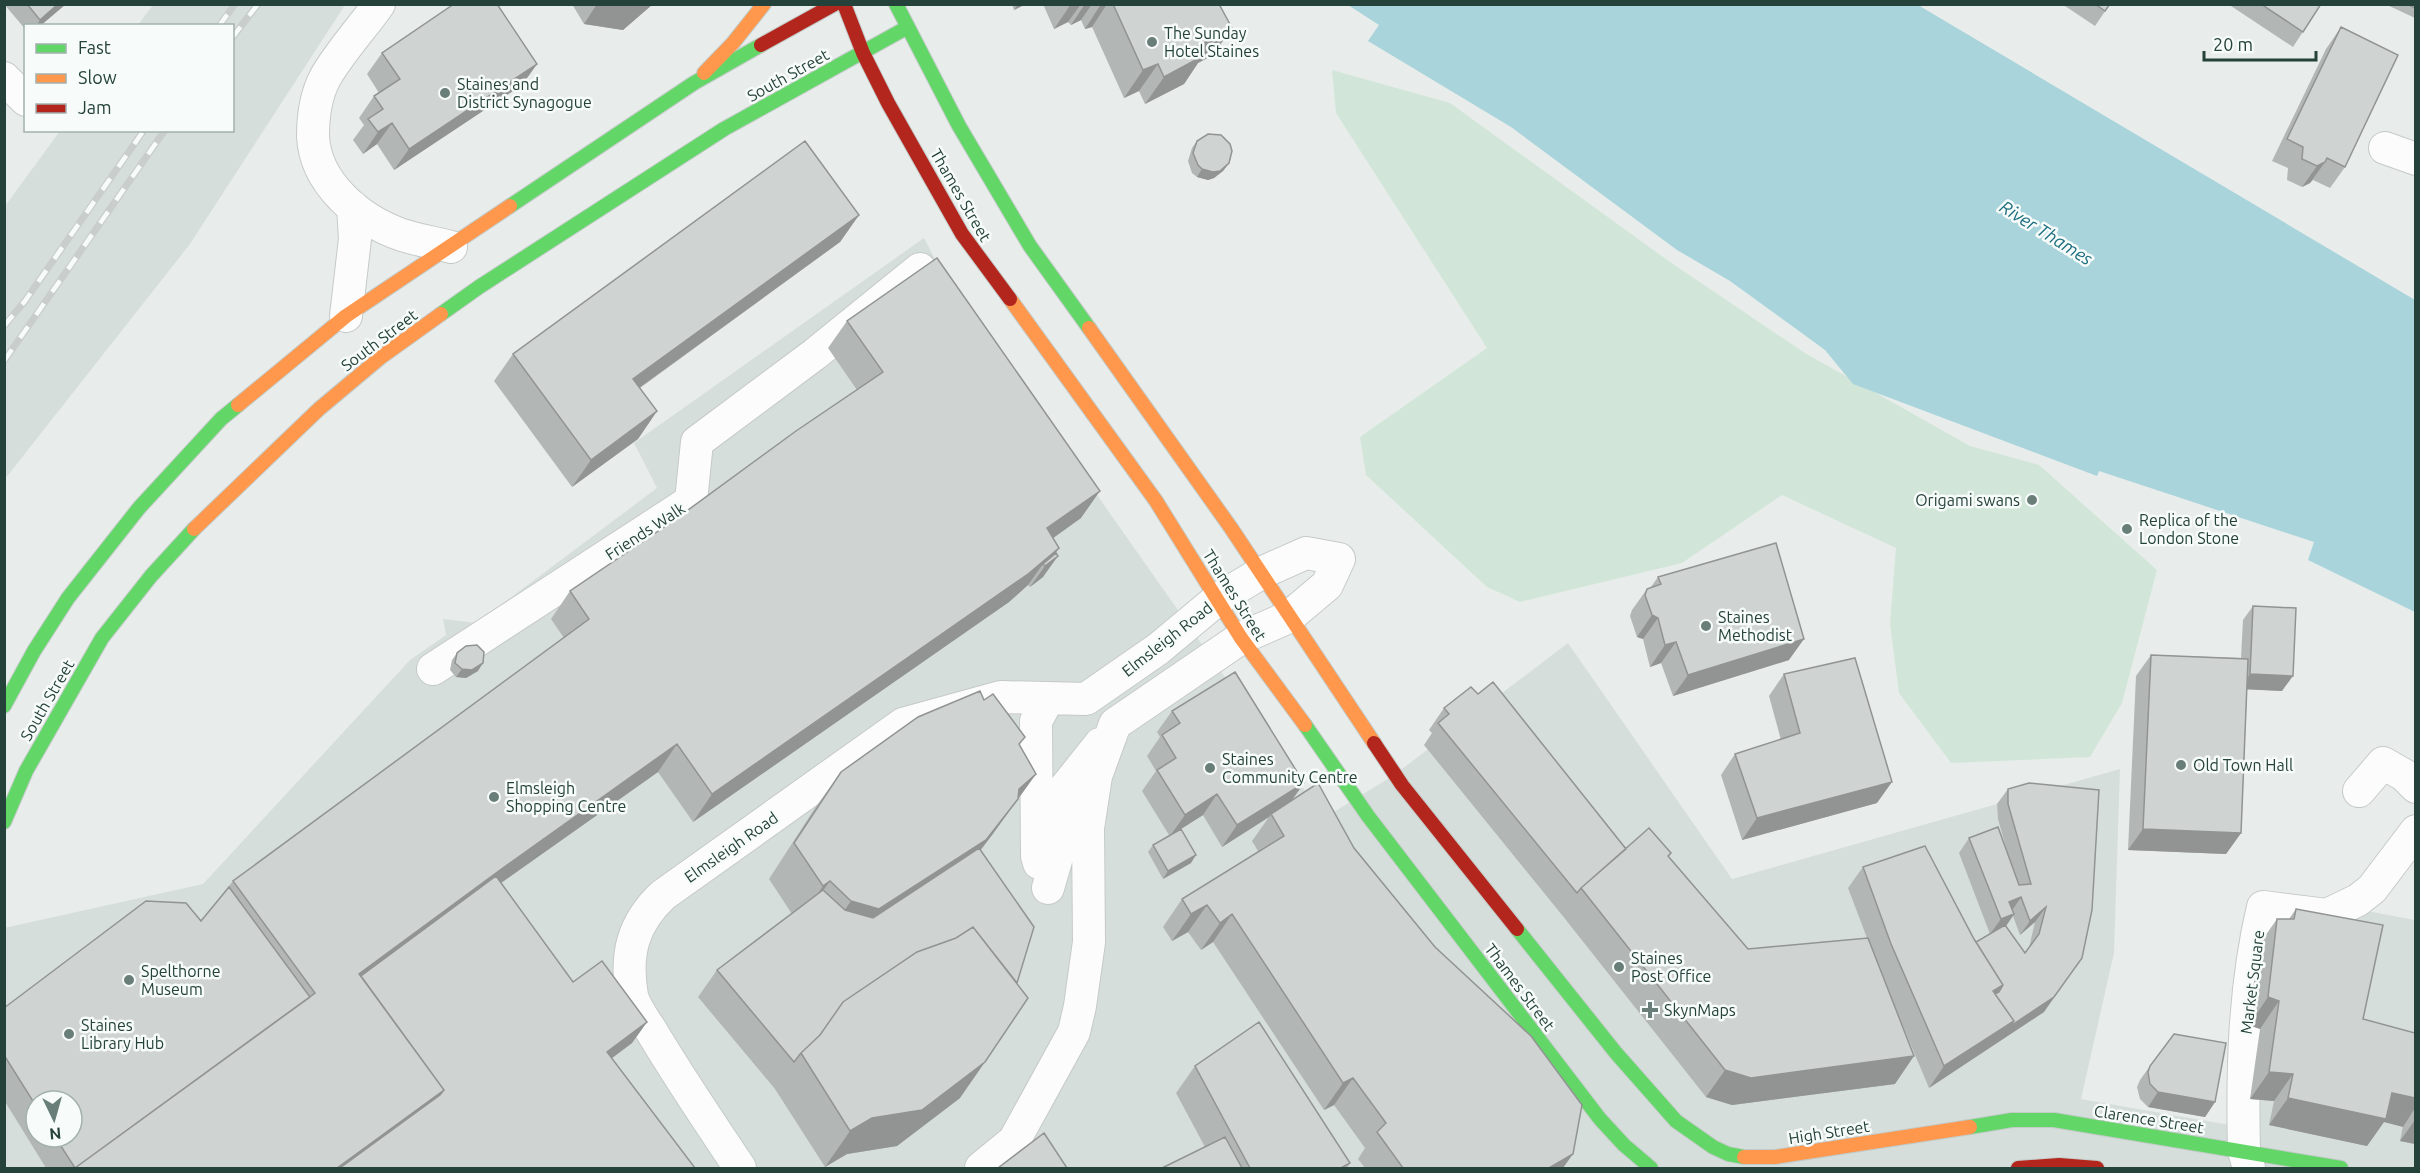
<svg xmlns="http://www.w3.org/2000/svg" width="2420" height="1173" font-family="Ubuntu,sans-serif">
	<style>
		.built { fill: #d6dedb; fill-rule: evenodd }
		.green { fill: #d1e6d8 }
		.water { fill: #a9d4db }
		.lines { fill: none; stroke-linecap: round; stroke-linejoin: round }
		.street-casing { stroke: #c5cac8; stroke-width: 34 }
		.fast-casing { stroke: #c3cbc8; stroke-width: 16 }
		.slow-casing { stroke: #c3cbc8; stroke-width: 16 }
		.jam-casing { stroke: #c3cbc8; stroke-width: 16 }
		.street { stroke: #fcfcfc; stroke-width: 32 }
		.fast { stroke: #63d668; stroke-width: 14 }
		.slow { stroke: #ff974d; stroke-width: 14 }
		.jam { stroke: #b3261e; stroke-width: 14 }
		.rail-casing { stroke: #c9cdcc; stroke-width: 7 }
		.rail { stroke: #f7fbf9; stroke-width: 4.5; stroke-dasharray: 14; stroke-linecap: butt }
		.wall { fill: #b2b6b5; fill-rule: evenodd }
		.shaded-wall { fill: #919493 }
		.building { fill: #cfd4d2; stroke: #919493; stroke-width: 1.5 }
		.poi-dot { fill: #697e78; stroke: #f7fbf9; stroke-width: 2 }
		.labels { text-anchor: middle; stroke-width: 5; stroke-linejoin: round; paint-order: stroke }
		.poi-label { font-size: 16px; fill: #24423a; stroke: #f7fbf9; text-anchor: start }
		.street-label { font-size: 16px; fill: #24423a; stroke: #f7fbf9 }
		.water-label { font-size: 18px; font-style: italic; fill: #1c6f80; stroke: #f7fbf9 }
	</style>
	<rect width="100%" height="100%" fill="#e8edeb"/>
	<!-- built -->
	<path class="built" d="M153 5H345L190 244 5 479V206L60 131 232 130V26L138 25Z
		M924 238 946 280 1324 818 1394 775 1568 643 1732 879 2120 769 2114 953 2081 1099 2230 1125 2258 946 2259 891 2415 920V1168H5L4 928 203 884 410 660 446 635 443 619 477 623 657 488 634 443ZM36 1101H72V1137H36Z"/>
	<!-- green -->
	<path class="green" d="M1332 70 1450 103 1670 262 1805 353 1970 446 2039 465 2157 570 2122 703 2090 757 1951 763 1899 693 1890 624 1896 548 1782 495 1682 563 1520 602 1487 587 1366 475 1360 437 1487 348 1336 113Z"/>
	<!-- water -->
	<path class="water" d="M1348 5H1918L2415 300V612L2308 560 2314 542 2099 471 2097 476 1853 384 1825 350 1730 281 1677 250 1511 127 1368 41 1379 25Z"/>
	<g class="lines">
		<defs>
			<path id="street" d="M379 4C363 27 338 54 325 78 316 95 313 117 313 136 315 183 359 220 402 235 418 240 435 243 451 247
				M4 78 26 100
				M2385 148 2416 159
				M346 316 355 239 353 207
				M433 669 691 501 697 442 815 354 920 269
				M2359 791 2383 763 2404 775 2416 787
				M1039 863 1037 856 1036 721 1048 699
				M1048 888 1057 857 1058 827 1065 788 1100 744
				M740 1168C710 1123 680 1079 652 1032 646 1022 635 1008 632 996 625 955 632 924 663 895L903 724 1001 697 1086 699 1158 649 1218 599 1261 573 1306 553 1339 559 1327 585 1289 617 1241 638 1115 724 1096 776 1088 828 1089 942 1080 1006 1074 1032 1014 1141 981 1168
				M2249 1168 2244 1151C2242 1070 2244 987 2263 907L2327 915 2358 900 2372 889 2416 831"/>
			<path id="fast" d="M896 4 959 126 1030 246 1089 328
				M510 206 694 83 761 45
				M441 314 479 287 724 129 908 27
				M4 706 34 651 68 598 139 508 221 419 238 405
				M1305 725 1368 816 1600 1119 1624 1145 1651 1168
				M4 822 26 771 102 638 151 576 194 529
				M1517 929 1616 1053 1676 1121 1713 1147 1728 1154 1744 1157
				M1970 1127 2012 1120H2054L2341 1168"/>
			<path id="slow" d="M704 73 733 43 764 4
				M1010 299 1156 501 1241 638 1305 725
				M1089 328 1231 528 1374 743
				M238 405 346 316 510 206
				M194 529 319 409 381 357 441 314
				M1744 1157H1775L1970 1127"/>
			<path id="jam" d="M844 4 863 53
				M761 45 835 4
				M863 53 888 103 962 234 1010 299
				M1374 743 1402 785 1517 929
				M2018 1168 2059 1165 2097 1168"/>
		</defs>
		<!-- street casing -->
		<use href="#street" class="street-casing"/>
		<!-- fast casing -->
		<use href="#fast" class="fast-casing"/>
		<!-- slow casing -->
		<use href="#slow" class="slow-casing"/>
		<!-- jam casing -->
		<use href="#jam" class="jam-casing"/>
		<!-- street -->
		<use href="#street" class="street"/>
		<!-- fast -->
		<use href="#fast" class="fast"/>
		<!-- slow -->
		<use href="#slow" class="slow"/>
		<!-- jam -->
		<use href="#jam" class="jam"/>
		<defs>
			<path id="rail" d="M219 26 235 4
				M232 38 258 4
				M4 326 25 301 144 130
				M4 361 165 130"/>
		</defs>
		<!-- rail casing -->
		<use href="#rail" class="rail-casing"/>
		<!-- rail -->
		<use href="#rail" class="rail"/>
	</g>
	<!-- wall -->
	<path class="wall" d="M4 4H66L40 26H26V30Z
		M572 4H653L623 30 584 24Z
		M1012 4H1026L1014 10Z
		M1043 4H1219L1213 55 1198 63 1184 84 1145 104 1139 91 1124 98 1092 27 1085 29 1081 20 1071 25 1068 22 1054 29Z
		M2062 4H2110L2095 26Z
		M2228 4H2321L2293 47Z
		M2385 4H2415V18Z
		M2341 27 2345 167 2330 188 2313 180 2310 183 2302 187 2287 180 2288 168 2272 161 2326 49Z
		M382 53 537 64 522 85 394 170 377 144 363 154 353 140 364 125 359 118 374 96 379 93 367 74Z
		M1197 141 1229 163 1223 171 1214 178 1208 180 1197 177 1192 173 1188 161 1192 148Z
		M859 215 840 242 640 388 657 411 638 439 572 487 494 381 513 354Z
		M847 321 1081 518 1053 538 1055 554 1043 577 1030 587 1028 585 1009 602 693 822 658 772 501 883 573 982 647 1022 632 1043 612 1058 695 1168H46L4 1100V1008L201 921 233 881 564 638 551 619 570 591 673 521 857 390 828 348ZM36 1101 72 1137H36Z
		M1658 577 1789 660 1673 696 1661 663 1650 667 1643 639 1637 637 1630 616 1632 610 1647 589 1651 587Z
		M2253 606 2282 691 2247 689 2241 833 2226 854 2128 850 2136 676 2151 655 2241 658 2243 620Z
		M457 653 478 671 466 678 456 677 450 670 452 660Z
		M1784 674 1877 803 1742 840 1721 775 1735 754 1781 740 1769 696Z
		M984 700 1020 746 1036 774 992 835 981 850 960 1098 897 1146 847 1154 825 1167 775 1089 698 997 717 970 792 914 769 879 815 808 841 772Z
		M1444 708 1626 849 1671 853 1669 857 1748 949 1867 938 1848 888 1863 867 1976 942 1990 934 1959 853 1969 838 2009 858 1998 819 1997 804 2008 789 2099 790 2044 1012 1929 1088 1900 1019 1895 1084 1732 1105 1706 1097 1562 915 1424 745 1432 733 1429 730ZM2013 916 2020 935 2035 922 2029 948 2025 953 2006 926Z
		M1172 711 1304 783 1293 799 1354 848 1563 1168H1365L1358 1159 1365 1148 1334 1105 1324 1110 1213 942 1201 950 1188 932 1172 941 1163 927 1182 899 1258 851 1252 841 1269 817 1222 847 1203 815 1181 829 1191 863 1163 879 1148 852 1153 845 1169 835 1142 791 1156 771 1147 756 1160 737 1157 732Z
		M2296 909 2363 1019 2415 1033V1144L2400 1141 2403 1126 2384 1122 2367 1146 2269 1125 2274 1101 2250 1099 2260 1029 2249 1025 2258 946 2277 919H2289Z
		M1195 1066 1350 1163 1347 1168H1162L1205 1147 1176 1093Z
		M2150 1066 2215 1102 2205 1117 2148 1107 2140 1099 2137 1087 2140 1080Z"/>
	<!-- shaded-wall -->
	<path class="shaded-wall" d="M58 4H66L40 26H36L40 20Z
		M597 4H653L623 30 584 24Z
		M1018 4H1026L1014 10Z
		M1071 4H1081L1068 22 1054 29Z
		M1085 4H1092L1081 20 1071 25Z
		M1101 4H1107L1092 27 1085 29Z
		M1232 28 1213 55 1198 63 1184 84 1145 104 1164 77 1198 46Z
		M537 64 522 85 394 170 409 149Z
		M1158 64 1139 91 1124 98 1143 70Z
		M392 123 377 144 363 154 378 132Z
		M2325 162 2310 183 2302 187 2317 166Z
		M1229 163 1223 171 1214 178 1208 180 1197 177 1202 169Z
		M859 215 840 242 614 406 633 379Z
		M657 411 638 439 572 487 591 460Z
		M1100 491 1081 518 1028 556 1047 528Z
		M1059 548 1049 563 1058 556 1043 577 1030 587 1045 566 1043 564 1028 585 1009 602 693 822 712 794Z
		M1652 615 1658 618 1643 639 1637 637Z
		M1804 639 1789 660 1673 696 1688 675Z
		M1676 642 1661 663 1650 667 1665 645Z
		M483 663 478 671 466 678 456 677 462 669Z
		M2250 674 2293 676 2282 691 2239 689Z
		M677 744 658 772 481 897 355 980 359 974 500 870Z
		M1036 774 992 835 960 876 854 945 826 937 851 901 1019 789Z
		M1892 782 1877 803 1742 840 1757 818Z
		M1304 783 1289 804 1271 814 1269 817 1222 847 1237 825Z
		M1217 794 1203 815 1170 836 1185 815Z
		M2143 829 2241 833 2226 854 2128 850Z
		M1196 855 1191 863 1163 879 1168 871Z
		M830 881 804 917 798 922 823 886Z
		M2021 897 2011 912 1999 917 2009 902Z
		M1207 905 1188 932 1172 941 1191 914Z
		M2046 907 2035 922 2020 935 2030 921Z
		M1232 914 1213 942 1201 950 1220 923Z
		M2014 914 2004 929 1990 934 2001 919Z
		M2082 958 2044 1012 1929 1088 1944 1066Z
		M2003 985 1991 1002 1993 991Z
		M2268 997 2279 1001 2260 1029 2249 1025Z
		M647 1022 632 1043 592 1073 607 1052Z
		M1914 1056 1895 1084 1732 1105 1706 1097 1725 1070Z
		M985 1062 960 1098 897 1146 847 1154 825 1167 850 1131 872 1118Z
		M2269 1072 2293 1074 2274 1101 2250 1099Z
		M1353 1078 1334 1105 1324 1110 1343 1083Z
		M444 1090 425 1117 355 1168H337Z
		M2158 1092 2215 1102 2205 1117 2148 1107Z
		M2392 1093 2415 1098V1108L2403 1127 2384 1122 2367 1146 2269 1125 2288 1098Z
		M2415 1120V1144L2400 1141Z
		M1573 1154 1563 1168H1549Z"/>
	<!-- building -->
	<path class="building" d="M27 4H58L40 20Z
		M454 4H497L537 64 409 149 392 123 378 132 368 119 383 109 374 96 400 79 382 53Z
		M1113 4H1219L1232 28 1198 46 1203 56 1164 77 1158 64 1143 70Z
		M2095 4H2110L2105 11Z
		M2261 4H2321L2303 32Z
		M2407 4H2415V8Z
		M2341 27 2398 55 2345 167 2327 158 2325 162 2317 166 2302 159 2303 147 2287 139Z
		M1208 134 1221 135 1230 144 1232 151 1229 163 1220 171 1213 172 1202 169 1198 165 1193 153 1197 141Z
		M805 141 859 215 633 379 657 411 591 460 513 354Z
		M937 258 1100 491 1047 528 1059 548 1028 574 712 794 677 744 500 870 359 974 444 1090 337 1168H75L315 993 233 881 589 619 570 591 673 521 796 431 883 372 847 321Z
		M1776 543 1804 639 1688 675 1676 642 1665 645 1658 618 1652 615 1645 595 1647 589 1661 584 1658 577Z
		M1056 553 1058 556 1045 566 1043 564Z
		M2253 606 2296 608 2293 676 2250 674Z
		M477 645 484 652 483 663 472 670 462 669 455 663 457 653 466 646Z
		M2151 655 2248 659 2241 833 2143 829Z
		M1855 658 1892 782 1757 818 1735 754 1800 733 1784 674Z
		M1235 672 1304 783 1237 825 1217 794 1185 815 1157 770 1176 758 1162 735 1180 723 1172 711Z
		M1493 682 1626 849 1581 888 1577 893 1438 723 1449 714 1444 708 1471 687 1478 694Z
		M980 691 984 700 993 694 1025 737 1019 744 1036 774 1019 789 1018 799 986 840 879 909 851 901 830 881 823 886 794 843 841 772 918 717Z
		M1318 783 1354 848 1435 947 1531 1036 1582 1105 1573 1154 1549 1168H1403L1377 1132 1386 1123 1353 1078 1343 1083 1232 914 1220 923 1207 905 1191 914 1182 899 1284 836 1271 814Z
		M2029 783 2099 790 2092 910 2082 958 2054 997 2009 1027 2014 1021 1995 994 1999 992 2003 985 1976 942 2005 925 2025 953 2039 934 2046 907 2030 921 2021 897 2009 902 2014 914 2001 919 1969 838 1998 827 2019 885 2031 884 2008 804V789Z
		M1649 828 1671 853 1668 856 1748 949 1868 938 1914 1056 1751 1078 1725 1070 1581 888Z
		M1181 829 1196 855 1168 871 1153 845Z
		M1925 846 1974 939 2003 985 1993 991 2014 1021 1944 1066 1891 944 1863 867Z
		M979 848 1034 927 1017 983 973 927 956 938 917 952 843 1002 820 1035 801 1053 794 1062 717 970 823 890 845 910 873 918Z
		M496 876 573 982 602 961 647 1022 607 1052 695 1168H340L440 1095 444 1090 361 976Z
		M229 887 310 997 75 1168 55 1137H72V1101H36V1106L4 1055V1008L146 901 186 903 201 921Z
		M2296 909 2383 925 2363 1019 2415 1033V1098L2392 1093 2386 1119 2288 1098 2293 1074 2269 1072 2279 1001 2268 997 2277 919H2294Z
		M973 927 1028 998 985 1062 922 1110 872 1118 850 1131 801 1053 820 1035 843 1002 917 952 956 938Z
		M1259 1022 1350 1163 1341 1168H1250L1195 1066Z
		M2174 1034 2226 1043 2215 1102 2158 1092 2150 1084 2148 1072 2150 1066Z
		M1044 1133 1067 1168H998Z
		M1225 1137 1242 1168H1162Z"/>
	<!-- markers -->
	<g class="poi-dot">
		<circle cx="1152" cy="42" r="6"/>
		<circle cx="445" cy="93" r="6"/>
		<circle cx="2032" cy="500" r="6"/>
		<circle cx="2127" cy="529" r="6"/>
		<circle cx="1706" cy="626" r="6"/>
		<circle cx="2181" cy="765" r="6"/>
		<circle cx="1210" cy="768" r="6"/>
		<circle cx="494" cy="797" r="6"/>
		<circle cx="1619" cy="967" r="6"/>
		<circle cx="129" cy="980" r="6"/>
		<path d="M1647 1001h6v6h6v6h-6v6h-6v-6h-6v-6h6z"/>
		<circle cx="69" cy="1034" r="6"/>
	</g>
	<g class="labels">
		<!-- poi labels -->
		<g class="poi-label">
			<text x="1164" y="39">The Sunday<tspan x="1164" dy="18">Hotel Staines</tspan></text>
			<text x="457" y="90">Staines and<tspan x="457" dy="18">District Synagogue</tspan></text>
			<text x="2020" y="506" text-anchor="end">Origami swans</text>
			<text x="2139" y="526">Replica of the<tspan x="2139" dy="18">London Stone</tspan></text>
			<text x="1718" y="623">Staines<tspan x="1718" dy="18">Methodist</tspan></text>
			<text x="1222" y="765">Staines<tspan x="1222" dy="18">Community Centre</tspan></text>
			<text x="2193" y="771">Old Town Hall</text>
			<text x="506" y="794">Elmsleigh<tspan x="506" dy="18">Shopping Centre</tspan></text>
			<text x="1631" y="964">Staines<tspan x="1631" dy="18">Post Office</tspan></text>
			<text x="141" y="977">Spelthorne<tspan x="141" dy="18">Museum</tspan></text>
			<text x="1664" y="1016">SkynMaps</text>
			<text x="81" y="1031">Staines<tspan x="81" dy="18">Library Hub</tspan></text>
		</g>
		<!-- street labels -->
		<g class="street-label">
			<text transform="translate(788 75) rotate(-29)" y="6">South Street</text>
			<text transform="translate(961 195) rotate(60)" y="6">Thames Street</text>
			<text transform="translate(379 340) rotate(-37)" y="6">South Street</text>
			<text transform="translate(645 531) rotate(-33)" y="6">Friends Walk</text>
			<text transform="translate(1235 595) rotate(58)" y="6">Thames Street</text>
			<text transform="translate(1167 639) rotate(-38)" y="6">Elmsleigh Road</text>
			<text transform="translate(47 700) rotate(-60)" y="6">South Street</text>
			<text transform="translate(731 847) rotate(-35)" y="6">Elmsleigh Road</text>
			<text transform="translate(2252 982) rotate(-83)" y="6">Market Square</text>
			<text transform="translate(1520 987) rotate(53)" y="6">Thames Street</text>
			<text transform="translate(2149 1119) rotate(9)" y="6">Clarence Street</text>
			<text transform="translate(1829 1132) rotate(-9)" y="6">High Street</text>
		</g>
		<!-- water labels -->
		<g class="water-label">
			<text transform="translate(2046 233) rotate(32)" y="6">River Thames</text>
		</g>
	</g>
	<!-- border -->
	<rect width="2420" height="1173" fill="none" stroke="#24423a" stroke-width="12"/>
	<!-- legend -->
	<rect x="24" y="24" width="210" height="108" fill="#f7fbf9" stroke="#a3b1ad" stroke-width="1.5"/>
	<rect x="36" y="44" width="30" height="9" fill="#63d668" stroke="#a3b1ad" stroke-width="1.5"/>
	<text x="78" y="54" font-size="18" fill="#24423a">Fast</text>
	<rect x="36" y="74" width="30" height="9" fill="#ff974d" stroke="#a3b1ad" stroke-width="1.5"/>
	<text x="78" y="84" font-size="18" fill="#24423a">Slow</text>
	<rect x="36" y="104" width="30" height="9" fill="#b3261e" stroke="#a3b1ad" stroke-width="1.5"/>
	<text x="78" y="114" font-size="18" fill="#24423a">Jam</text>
	<!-- north arrow -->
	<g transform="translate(54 1119) rotate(175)"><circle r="28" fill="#f7fbf9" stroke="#a3b1ad" stroke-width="1.5"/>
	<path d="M0-4.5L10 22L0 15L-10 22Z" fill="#697e78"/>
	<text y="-9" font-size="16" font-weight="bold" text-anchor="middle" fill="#24423a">N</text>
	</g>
	<!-- scale -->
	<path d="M2204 51v9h112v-9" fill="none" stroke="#24423a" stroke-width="3"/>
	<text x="2213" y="51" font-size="18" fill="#24423a" stroke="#f7fbf9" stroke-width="4.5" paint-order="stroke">20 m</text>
</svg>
